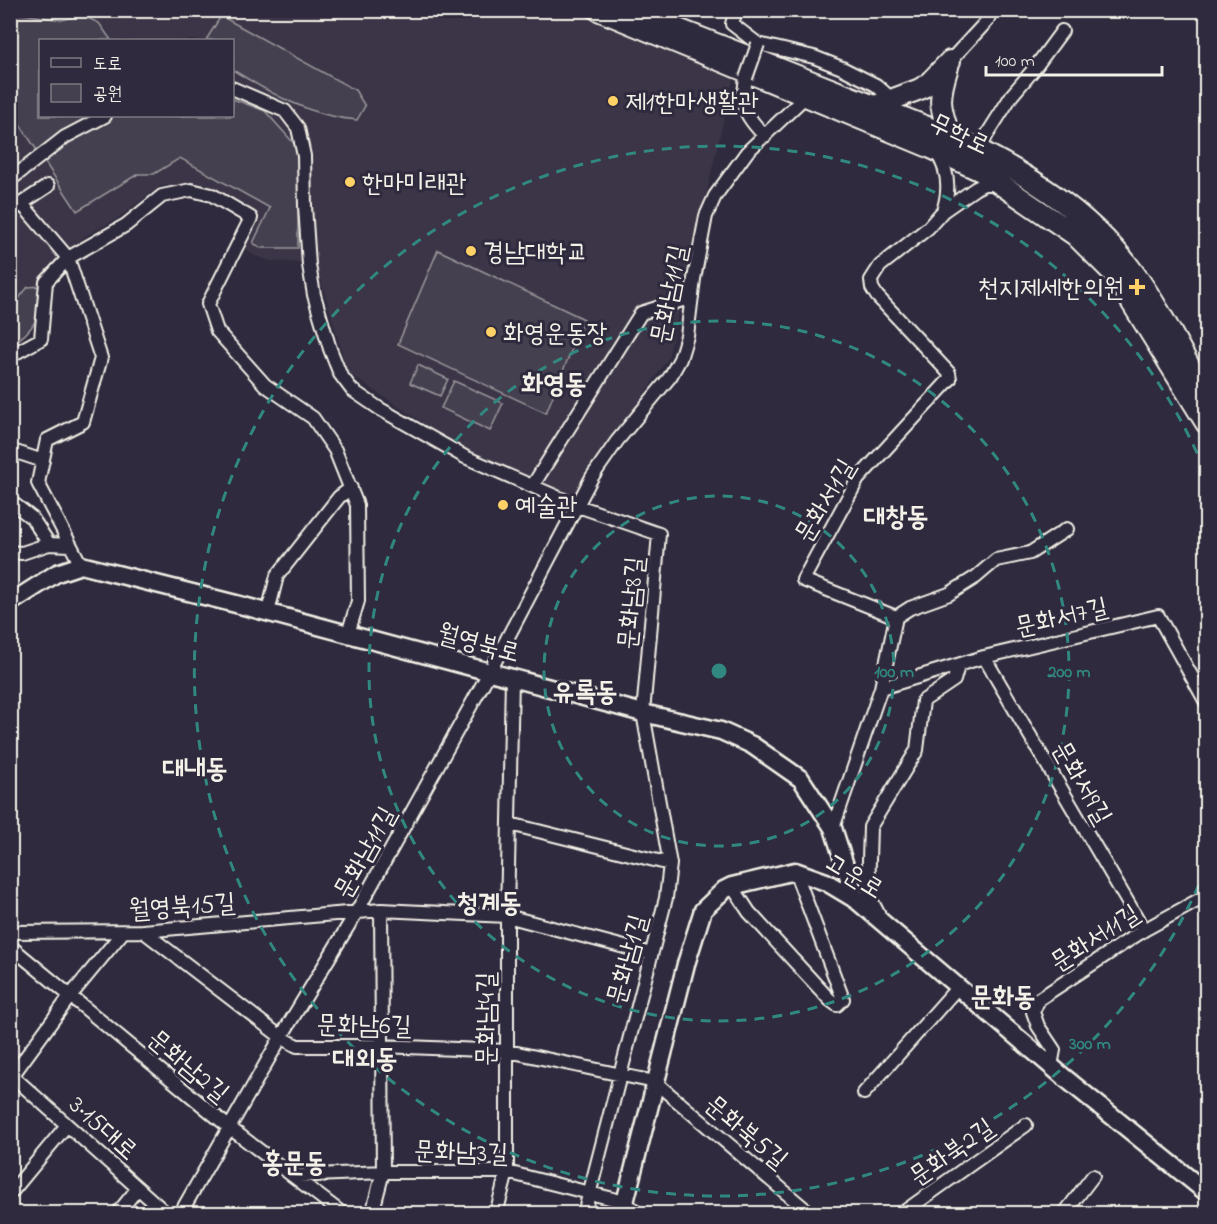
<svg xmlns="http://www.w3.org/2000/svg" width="1217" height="1224" font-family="'Indie Flower','Poor Story',sans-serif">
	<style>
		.built { fill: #3b3647; fill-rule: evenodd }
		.green { fill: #454050; stroke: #9c989c; stroke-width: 1.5 }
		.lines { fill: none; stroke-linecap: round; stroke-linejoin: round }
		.street-casing { stroke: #f4f1e8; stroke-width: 16 }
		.secondary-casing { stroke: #f4f1e8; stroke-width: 21 }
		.primary-casing { stroke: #f4f1e8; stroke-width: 24 }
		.street { stroke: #2f2a3d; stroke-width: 12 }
		.secondary { stroke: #2f2a3d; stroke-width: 16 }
		.primary { stroke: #2f2a3d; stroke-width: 20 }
		.street-bridge-casing { stroke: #f4f1e8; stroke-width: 16; stroke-linecap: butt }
		.street-bridge { stroke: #2f2a3d; stroke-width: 12 }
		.ring { fill: none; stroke: #318880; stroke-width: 3; stroke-dasharray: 10 8 }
		.poi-dot { fill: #ffd166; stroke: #2f2a3d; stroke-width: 2 }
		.labels { text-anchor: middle; stroke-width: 6; stroke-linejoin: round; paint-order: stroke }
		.poi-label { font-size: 26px; fill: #f4f1e8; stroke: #2f2a3d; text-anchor: start }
		.street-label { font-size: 26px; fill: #f4f1e8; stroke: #2f2a3d }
		.neighbourhood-label { font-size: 27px; font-weight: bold; fill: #f4f1e8; stroke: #2f2a3d }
		.centre { fill: #318880; stroke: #2f2a3d; stroke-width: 3 }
		.ring-label { font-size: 18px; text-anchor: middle; font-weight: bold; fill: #318880; stroke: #2f2a3d; stroke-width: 6; stroke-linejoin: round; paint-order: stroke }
	</style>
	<rect width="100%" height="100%" fill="#2f2a3d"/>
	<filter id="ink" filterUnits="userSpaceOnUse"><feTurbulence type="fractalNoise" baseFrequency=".0167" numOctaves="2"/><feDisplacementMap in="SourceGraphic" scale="12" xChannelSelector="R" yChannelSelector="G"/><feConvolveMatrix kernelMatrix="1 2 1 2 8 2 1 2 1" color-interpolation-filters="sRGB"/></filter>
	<g filter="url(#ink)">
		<!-- built -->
		<path class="built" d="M11 11H587L735 71 668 358 577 497 471 455 348 373 318 271 302 263 271 261 255 256 243 246 258 215 245 206 203 186 182 184 161 186 115 220 85 236 40 280 27 331 11 342ZM40 40H232V116H40Z"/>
		<!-- green -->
		<path class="green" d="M10 12 62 20 81 15 99 23 111 40H40V116H232L233 99 265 111 298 148V248H261L253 243 270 208 180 158 154 174H138L77 211 11 111Z
			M221 16 355 90 365 106 357 120C312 117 270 93 233 70L232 40H206Z
			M438 250 584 319 546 413 398 344Z
			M41 286C38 317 39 327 11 345V304L16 302 28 287Z
			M418 365 448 379 440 396 410 383Z
			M454 381 503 403 490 431 441 408Z"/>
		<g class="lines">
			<defs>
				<path id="street" d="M736 10 732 24 758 44 814 57 842 68 876 85 895 102
					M950 61 987 21 992 10
					M746 78C741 107 744 115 765 136
					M232 88 285 111 298 128 304 156 305 206 309 265 314 295 330 349 340 374 352 390 380 409 465 457 578 506 659 534 643 713 670 864 666 898 584 1214
					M978 149 1012 95 1034 69 1062 31
					M936 152C949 170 950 190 943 211
					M10 180 65 137 105 116
					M22 204 68 258 101 358 83 422 47 440 38 483 81 565
					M10 211 48 186
					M10 356 41 339 46 282 68 258 126 225 162 196 191 190 212 195 251 218 208 304 217 331 265 385 313 418 335 450 357 505 358 601 348 634
					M10 450 43 461
					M533 485 641 313 692 297
					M10 501 32 518 49 544
					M10 552 22 553 49 544 70 545
					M268 612 277 576 339 497 351 488
					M896 617 803 580 858 479 950 379 949 373 877 296 872 288 871 280 880 266 928 228 943 211 976 188 984 184H998
					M896 617 910 608 949 594 976 577 996 560 1030 553 1067 529
					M984 657 1144 930
					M881 688 984 657 1158 616 1206 702
					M510 824 670 864
					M833 828 881 688 896 617
					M732 886 749 912 830 1000 837 1005 843 999 795 871
					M880 917 868 894 870 827 917 750 923 701 954 680 958 666
					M143 931 281 1037 297 1046H381L508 1051 655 1082 811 1214
					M10 932 143 931 381 910 507 916 651 954
					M10 946 230 1128 343 1214
					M1051 1066 1054 1050 1038 1026 1033 1012 1039 999 1144 930 1206 896
					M10 1074 167 1214
					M12 1076 71 995 123 932
					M864 1093 958 987
					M293 1176 383 1172H507L625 1202 639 1214
					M10 1194 67 1125
					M117 1214 138 1188
					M180 1214 281 1037 356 913 490 671 592 477 617 441 670 377 680 359 687 336 694 279 706 216 715 196 747 152 806 96
					M372 1214 383 1172 381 910
					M496 1214 507 1172V916L512 678
					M901 1214 1026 1125
					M1064 1214 1093 1176"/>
				<path id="secondary" d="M10 603 57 573 81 565 236 604 643 713 721 731 752 745 801 779 833 828 856 900
					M622 1214 686 964 703 910 724 890 732 886 795 871 826 882 856 900 1065 1078 1206 1192"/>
				<path id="primary" d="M598 10 929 147 981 171 1075 235 1114 274 1206 423
					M655 20 950 136C1019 168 1088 210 1134 273 1162 311 1182 355 1206 395
					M948 67C938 98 939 106 950 136
					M875 106 920 89 928 84 950 61"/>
			</defs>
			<!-- street casing -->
			<use href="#street" class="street-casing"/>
			<!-- secondary casing -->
			<use href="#secondary" class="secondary-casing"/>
			<!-- primary casing -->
			<use href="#primary" class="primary-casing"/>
			<!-- street -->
			<use href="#street" class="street"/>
			<!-- secondary -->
			<use href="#secondary" class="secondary"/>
			<!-- primary -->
			<use href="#primary" class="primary"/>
			<defs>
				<path id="street-bridge" d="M746 78 758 44"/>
			</defs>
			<!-- street-bridge casing -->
			<use href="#street-bridge" class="street-bridge-casing"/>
			<!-- street-bridge -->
			<use href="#street-bridge" class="street-bridge"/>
		</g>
	</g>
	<!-- distance rings -->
	<g class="ring">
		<circle cx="719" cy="671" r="175"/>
		<circle cx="719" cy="671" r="350"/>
		<path d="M1206 868A525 525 0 1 1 1206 474"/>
	</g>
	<!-- markers -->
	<g class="poi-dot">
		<circle cx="613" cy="101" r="6"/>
		<circle cx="350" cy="182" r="6"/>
		<circle cx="471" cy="251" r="6"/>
		<path d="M1134 278h6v6h6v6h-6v6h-6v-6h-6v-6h6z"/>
		<circle cx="491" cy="332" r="6"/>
		<circle cx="503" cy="505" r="6"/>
	</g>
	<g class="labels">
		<!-- poi labels -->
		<g class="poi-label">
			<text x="625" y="110">제1한마생활관</text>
			<text x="362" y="191">한마미래관</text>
			<text x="483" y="260">경남대학교</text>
			<text x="1124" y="296" text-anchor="end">천지제세한의원</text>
			<text x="503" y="341">화영운동장</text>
			<text x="515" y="514">예술관</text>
		</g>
		<!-- street labels -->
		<g class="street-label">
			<text transform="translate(960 133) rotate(25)" y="9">무학로</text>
			<text transform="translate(668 294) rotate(-79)" y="9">문화남11길</text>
			<text transform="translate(824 500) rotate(-59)" y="9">문화서1길</text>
			<text transform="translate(630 603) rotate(-85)" y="9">문화남8길</text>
			<text transform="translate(1061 616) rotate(-13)" y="9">문화서7길</text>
			<text transform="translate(479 642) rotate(15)" y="9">월영북로</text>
			<text transform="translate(1083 782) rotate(60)" y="9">문화서9길</text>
			<text transform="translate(364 852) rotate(-61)" y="9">문화남11길</text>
			<text transform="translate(855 875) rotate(31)" y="9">고운로</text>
			<text transform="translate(182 905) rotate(-4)" y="9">월영북15길</text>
			<text transform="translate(1094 937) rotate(-33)" y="9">문화서11길</text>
			<text transform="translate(626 959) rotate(-75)" y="9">문화남1길</text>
			<text transform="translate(485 1019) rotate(-90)" y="9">문화남4길</text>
			<text transform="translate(364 1024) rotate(1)" y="9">문화남6길</text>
			<text transform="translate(189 1065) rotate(40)" y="9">문화남2길</text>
			<text transform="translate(104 1127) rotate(42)" y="9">3·15대로</text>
			<text transform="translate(747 1131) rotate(40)" y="9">문화북5길</text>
			<text transform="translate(461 1151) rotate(2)" y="9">문화남3길</text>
			<text transform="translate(951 1151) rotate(-35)" y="9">문화북2길</text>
		</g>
		<!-- neighbourhood labels -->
		<g class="neighbourhood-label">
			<text x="554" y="392">화영동</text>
			<text x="896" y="525">대창동</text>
			<text x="585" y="700">유록동</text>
			<text x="195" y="777">대내동</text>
			<text x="489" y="911">청계동</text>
			<text x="1003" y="1005">문화동</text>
			<text x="365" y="1067">대외동</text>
			<text x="294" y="1171">홍문동</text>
		</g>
	</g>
	<circle cx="719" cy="671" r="9" class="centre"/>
	<g class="ring-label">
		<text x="894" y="677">100 m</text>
		<text x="1069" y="677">200 m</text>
		<text x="1090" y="1049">300 m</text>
	</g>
	<!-- margin -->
	<rect width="1217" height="1224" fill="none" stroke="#2f2a3d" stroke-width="36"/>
	<rect x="18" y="18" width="1181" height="1188" fill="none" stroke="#f4f1e8" stroke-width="2" filter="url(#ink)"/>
	<!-- legend -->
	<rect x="39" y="39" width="195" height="78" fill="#2f2a3d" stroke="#7e7a81" stroke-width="1.5"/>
	<rect x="51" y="58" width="30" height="9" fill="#2f2a3d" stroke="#7e7a81" stroke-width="1.5"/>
	<text x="93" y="69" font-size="18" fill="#f4f1e8">도로</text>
	<rect x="51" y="84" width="30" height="18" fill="#454050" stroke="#7e7a81" stroke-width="1.5"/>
	<text x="93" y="99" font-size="18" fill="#f4f1e8">공원</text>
	<!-- scale -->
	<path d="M986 66v9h176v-9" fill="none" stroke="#f4f1e8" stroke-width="3"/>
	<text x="995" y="66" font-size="18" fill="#f4f1e8" stroke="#2f2a3d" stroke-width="4.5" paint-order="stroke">100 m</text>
</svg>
